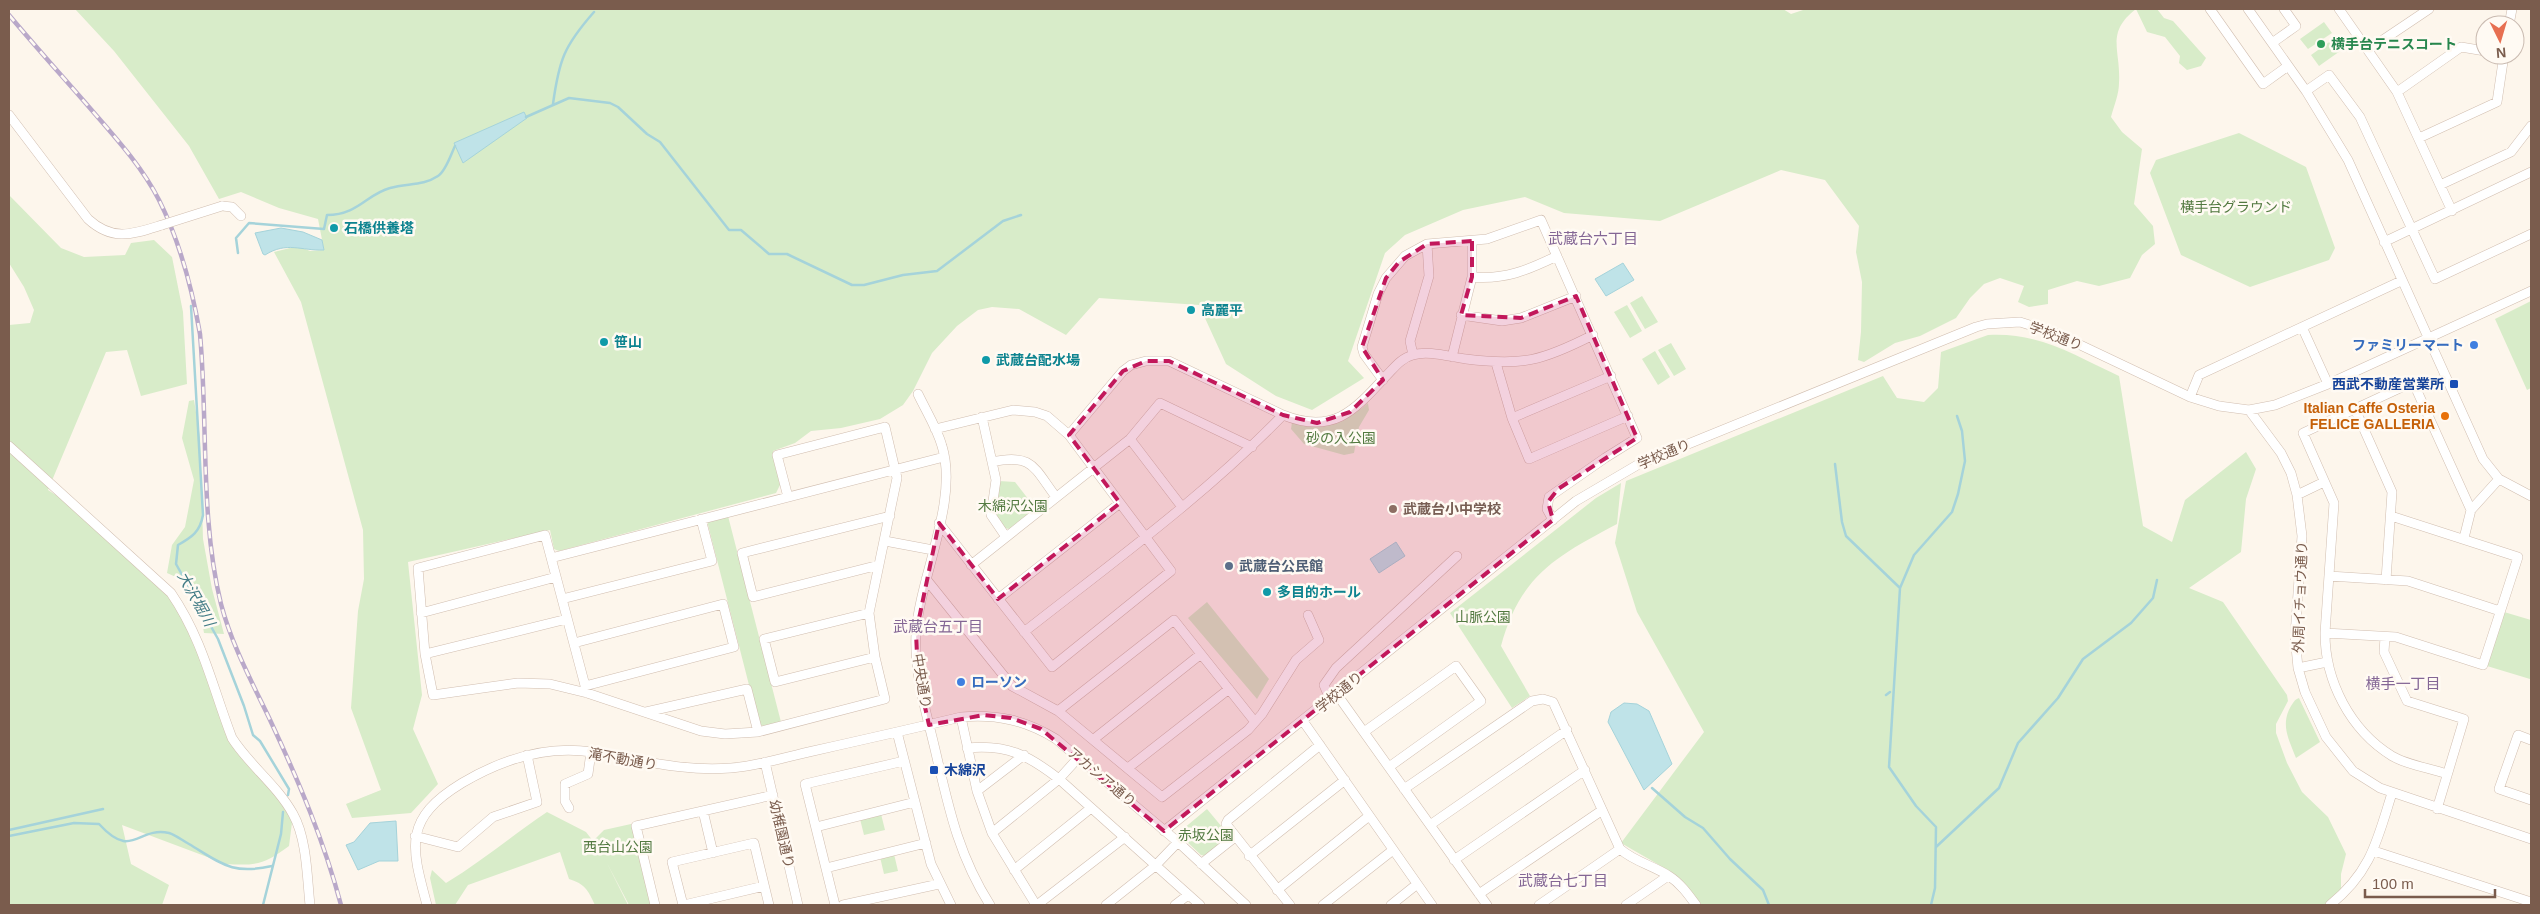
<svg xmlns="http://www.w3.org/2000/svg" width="2540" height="914" font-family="Arial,'Noto Sans JP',sans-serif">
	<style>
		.green { fill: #d8ecc9 }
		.water { fill: #bfe3e8; stroke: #a5d3da }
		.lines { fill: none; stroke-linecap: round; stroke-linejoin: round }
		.stream { stroke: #a5d3da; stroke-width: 2.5 }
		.minor-casing { stroke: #d1beb0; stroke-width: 10 }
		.minor { stroke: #fff; stroke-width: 9 }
		.rail-casing { stroke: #b9a8c9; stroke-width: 4.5 }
		.rail { stroke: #fffaf3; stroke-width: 2.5; stroke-dasharray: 8; stroke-linecap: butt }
		.minor-bridge-casing { stroke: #d1beb0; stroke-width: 10; stroke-linecap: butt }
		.minor-bridge { stroke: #fff; stroke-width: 9 }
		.marked { fill: #c2185b; fill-opacity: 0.2; stroke: #c2185b; stroke-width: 4; stroke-dasharray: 10 6; stroke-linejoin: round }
		.leisure-dot { fill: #2e9e5b; stroke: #fffaf3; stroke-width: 2 }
		.culture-dot { fill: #0f9aa8; stroke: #fffaf3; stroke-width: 2 }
		.shop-dot { fill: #3f7fe0; stroke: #fffaf3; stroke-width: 2 }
		.transit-dot { fill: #1a4fb4; stroke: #fffaf3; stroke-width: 2 }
		.food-dot { fill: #e8710a; stroke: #fffaf3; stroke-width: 2 }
		.education-dot { fill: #8d6e63; stroke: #fffaf3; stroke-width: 2 }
		.service-dot { fill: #5c6f8a; stroke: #fffaf3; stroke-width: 2 }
		.labels { text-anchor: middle; stroke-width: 5; stroke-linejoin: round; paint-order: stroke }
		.leisure-label { font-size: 14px; font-weight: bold; fill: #27864d; stroke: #fffaf3; text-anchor: start }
		.park-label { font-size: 14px; fill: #537a41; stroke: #fffaf3 }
		.culture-label { font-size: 14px; font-weight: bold; fill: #0d838f; stroke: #fffaf3; text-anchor: start }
		.street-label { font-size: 14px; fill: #7a5c4d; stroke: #fffaf3 }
		.shop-label { font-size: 14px; font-weight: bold; fill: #366cbe; stroke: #fffaf3; text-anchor: end }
		.transit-label { font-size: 14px; font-weight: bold; fill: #164399; stroke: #fffaf3; text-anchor: end }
		.food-label { font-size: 14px; font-weight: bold; fill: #c56008; stroke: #fffaf3; text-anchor: end }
		.education-label { font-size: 14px; font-weight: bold; fill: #785e54; stroke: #fffaf3; text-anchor: start }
		.service-label { font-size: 14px; font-weight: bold; fill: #4e5e75; stroke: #fffaf3; text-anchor: start }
		.neighbourhood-label { font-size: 15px; fill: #846695; stroke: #fffaf3 }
		.water-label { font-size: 15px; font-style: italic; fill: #437c86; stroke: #fffaf3 }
	</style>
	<rect width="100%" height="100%" fill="#fdf6ec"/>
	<!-- green -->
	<path class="green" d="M75 9H1783L1791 14 1806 9H2157L2164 18 2173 21 2206 58 2201 66 2187 70 2179 63 2180 56 2165 37 2147 32 2136 9C2105 33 2121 50 2119 83 2119 94 2114 106 2111 117L2122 132 2142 149 2134 204 2153 226 2155 244 2142 255 2130 278 2099 286 2077 281 2048 290V304L2029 307 2018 302 2024 286 2000 278 1984 284 1970 298 1956 318 1920 336 1895 343 1864 362 1858 360 1861 332 1862 282 1856 252 1859 226 1825 180 1781 170 1660 221 1564 213 1525 197 1463 210 1405 235 1385 253 1348 361 1364 378 1312 410 1276 396 1226 364 1199 305 1099 298 1066 335 1019 309 992 307 978 310 957 326 932 353 913 391 903 405 880 419 841 428 811 431 795 443 773 451 780 485 776 493 559 551 554 549 550 530 408 562 422 695 413 729 438 784 411 813 352 818 346 804 381 790 351 708 358 611 364 579 363 530 301 302 274 252 298 246 310 251 324 250 318 219 279 208 241 192 219 199 189 146 114 51Z
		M2324 22 2332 33 2308 49 2300 39Z
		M2335 38 2343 49 2319 66 2311 55Z
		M2239 133 2306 167 2335 248 2329 260 2250 287 2181 255 2150 173 2156 160Z
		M9 195 61 248 84 257 125 255 131 243 154 240 172 257 183 312 187 384 141 396 127 350 106 352 48 490 88 516 171 593 185 614 232 738 293 815 289 846C265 864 256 866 226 864L122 825 131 864 169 885 162 905H9V325L30 323 34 310 24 287 9 263Z
		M1642 296 1658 322 1645 329 1630 303Z
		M2531 301V388L2527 390 2495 319Z
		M1627 305 1642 331 1630 338 1614 312Z
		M1988 335C2039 332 2074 355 2119 376L2143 526 2172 542 2185 500 2246 452 2256 469 2246 499 2241 552 2189 588 2223 602 2287 695 2288 701 2276 724V733L2287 763 2302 792 2328 817 2346 854 2341 874V897L2330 905H1699L1687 886 1673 873 1621 843 1704 732 1637 612 1615 543 1626 481 1883 376 1897 398 1924 402 1938 388 1941 352Z
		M1671 343 1686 369 1674 376 1658 350Z
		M1655 351 1670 377 1658 385 1642 359Z
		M194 400 200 437 203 539 212 589 224 634 204 633 196 586 167 573 172 545 185 527 194 480 182 438 189 401Z
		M1368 403 1369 410 1359 427 1354 453 1344 455 1304 444 1291 429 1292 422C1320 432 1347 422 1368 403Z
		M999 481 1015 482 1036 509 1010 529 1003 528 994 514Z
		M1621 483 1617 524C1557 556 1520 575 1501 646L1530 696 1512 708 1450 613 1596 498Z
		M728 516 781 722 763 726 759 724 707 521Z
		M1207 602 1269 679 1257 699 1188 618Z
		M2504 612 2531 620 2530 679 2487 666Z
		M2299 698 2320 742 2296 758C2289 739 2280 725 2291 706 2294 702 2294 700 2299 698Z
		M1207 809 1227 833V839L1206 856 1201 855 1183 838V829Z
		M547 812 586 832 593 841 604 830 631 824 651 905H629L607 863 628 905H595C588 890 585 884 569 879L560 852 468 885 455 905H436L430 878 432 870 446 883C482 861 513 835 547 812Z
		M881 814 885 830 864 835 860 819Z
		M894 854 898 871 884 874 880 857Z"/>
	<!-- water -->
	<path class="water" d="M524 112 527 118 463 163 454 143Z
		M281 228 303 232 322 240 324 250C301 251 287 241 265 255L263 254 255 233Z
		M1623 263 1634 280 1606 296 1595 279Z
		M1396 542 1405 556 1379 573 1370 559Z
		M1624 703 1637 704 1649 711 1672 764 1644 790 1608 722 1611 712Z
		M396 821 398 861H379L358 870 346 845 354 842 370 823Z"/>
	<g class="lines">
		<!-- stream -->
		<path class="stream" d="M553 104C559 60 564 46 594 12
			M526 117 569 98 610 103 618 107 647 134 660 142 729 230H741L769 254H787L852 285H864L903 275 937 271 1003 221 1021 215
			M238 253 236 238 249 223 324 229 327 215C358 215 367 194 390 188 407 183 423 186 438 176 446 171 451 154 455 146
			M191 306 203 515C200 532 192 537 178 545L176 564 218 639 244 706 253 735 260 741 289 789 288 795
			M1835 464 1842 522 1846 536 1900 588
			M1886 695 1890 692
			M1652 788 1685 817 1703 828 1730 859 1763 890 1769 905
			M9 830 103 809
			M9 836 74 823 99 824C133 861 137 826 169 833 176 835 183 841 189 844 222 864 232 875 272 866
			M1936 847 1999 788 2018 743 2058 698 2083 659 2131 623 2153 598 2157 580
			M263 905 281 834 283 812
			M1931 905 1935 888 1936 827 1916 806 1889 767 1900 588 1914 555 1952 512 1958 494 1965 461 1962 431 1957 416"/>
		<defs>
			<path id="minor" d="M2210 9 2263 84 2288 66
				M2248 9 2306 91 2348 160 2483 459 2499 479 2531 496
				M2339 9 2397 92 2452 211
				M2509 25 2512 9
				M2272 43 2296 26 2284 9
				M2368 50 2429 9
				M2306 91 2329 75 2360 117 2435 279 2531 234
				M2397 92 2461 47 2485 51
				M9 115 88 219C113 242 133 234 162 225
				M2419 138 2497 102 2504 55
				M2440 185 2511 152 2531 126
				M222 206 232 207 241 216
				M2384 242 2531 172
				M1472 277C1505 280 1528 270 1557 256
				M1461 315 1502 321 1521 318 1576 296
				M2302 327 2328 384
				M1413 355 1410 341 1429 276 1427 244
				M1452 357 1472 277V241
				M1496 363 1512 418 1529 459 1628 416
				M1383 380 1364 354 1362 347 1378 294 1386 278 1405 256 1427 244 1487 239 1541 220 1637 438 1605 458 1549 497 1547 509 1553 520
				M918 394C926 411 937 428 942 446 959 501 920 576 916 633 914 671 925 708 934 745 948 804 957 853 990 905
				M2190 397 2199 375 2401 281
				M2355 409 2392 492 2386 580
				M2249 410 2281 453 2291 473 2297 495 2302 536 2295 636 2298 668 2305 692 2326 737 2353 771 2380 788 2531 839
				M982 417 996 480 991 515 1006 537
				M1512 418 1611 376
				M935 429 1013 410 1035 412 1047 416 1069 435 1171 571 1052 667 939 523
				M1069 435 1123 371 1131 365 1146 361H1169L1283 415C1333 435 1354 411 1386 376 1394 368 1401 358 1413 355 1428 350 1450 357 1466 359 1523 366 1542 361 1593 335
				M1130 439 1182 507
				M9 446 171 593C203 640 212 686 232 738 249 765 277 785 293 814 307 839 307 877 310 905
				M992 462C1033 453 1034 468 1056 497
				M2297 495 2324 482
				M2464 538 2471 510 2499 479
				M885 541 933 550
				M551 558 944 457
				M879 565 753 597 742 553 890 516
				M971 565 1130 439 1160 403 1252 447
				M2329 576 2408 581 2500 611
				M926 579 1012 686 1058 711 1162 797 1248 730 1262 714 1296 660 1319 640 1308 615
				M562 599 712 561 701 519
				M998 599 1120 503
				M421 613 556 577
				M869 613 764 639 775 682 875 657
				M1024 632C1112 563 1204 496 1283 415
				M2325 633 2396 637 2483 665 2518 557 2391 516
				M2385 637 2384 652 2407 701 2464 719 2437 809
				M574 643 723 604 734 647 585 686
				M425 654 567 619
				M2298 668 2327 662
				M587 693 545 535 418 568 425 654 433 695 518 683 550 684 587 693 701 731 725 734 758 732 885 699 875 657 869 613 897 478 885 427 777 455 788 497
				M1336 693 1487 905
				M1330 699 1324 685 1336 668 1457 556
				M1058 711 1174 620 1255 722
				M646 712 747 689 758 732
				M961 717 977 791 992 833 1036 905
				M1303 721 1432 905
				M897 732 931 864 951 905
				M1364 732 1456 666 1481 701 1389 767
				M1094 739 1201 654
				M2531 740 2518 735 2499 789 2531 800
				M967 748C1007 744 1028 755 1059 779L1200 905
				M765 762 798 905
				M1128 768 1229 689
				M2447 774C2430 768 2407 765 2392 756 2350 730 2325 681 2325 633L2334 503 2303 433 2413 382 2471 510
				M1404 789 1532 701 1543 699 1553 702 1620 849C1635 862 1652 865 1669 876 1680 883 1688 894 1696 905
				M977 791 1024 755
				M569 808 565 801V784L588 774 591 752
				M703 811 713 853
				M1430 825 1567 730
				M816 827 915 802
				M1164 831 1576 501 1639 464 1976 327 1987 324 2020 322 2055 333 2190 397 2219 406 2249 410 2275 405 2328 384 2531 291
				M992 833 1059 779 1079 757
				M415 836 458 847 493 817 537 802 527 755
				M2374 851 2531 902
				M1249 856 1345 780
				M1454 860 1585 770
				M1201 864 1235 837
				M826 868 926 843
				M1014 870 1091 808
				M1277 890 1369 816
				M1479 894 1601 811
				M427 905C411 846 403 819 462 783 501 760 547 745 592 752 641 759 680 772 731 768 758 766 786 757 813 751 862 740 911 729 961 717 997 714 1025 720 1056 739L1178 842 1246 905
				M655 905 636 826 773 795
				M683 905 672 862 754 843 769 905
				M684 905 764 886
				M835 905 805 784 904 761
				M843 905 939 884
				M1037 905 1125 837
				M1106 905 1155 866 1178 842
				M1175 905 1188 895
				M1290 905 1226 824 1228 820 1320 745
				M1323 905 1393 850
				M1391 905 1416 885
				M1539 905 1620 849
				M1626 905 1668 876
				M2330 905C2371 872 2377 841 2392 793"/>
		</defs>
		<!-- minor casing -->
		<use href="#minor" class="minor-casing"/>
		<!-- minor -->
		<use href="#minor" class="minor"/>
		<defs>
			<path id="rail" d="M9 15C35 46 62 76 89 107 114 136 141 165 159 200 180 242 192 288 200 334 208 422 200 519 221 604 232 646 253 684 271 722 299 782 324 841 341 905"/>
		</defs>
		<!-- rail casing -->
		<use href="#rail" class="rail-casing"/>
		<!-- rail -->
		<use href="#rail" class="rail"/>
		<defs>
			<path id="minor-bridge" d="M162 225 222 206"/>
		</defs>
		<!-- minor-bridge casing -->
		<use href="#minor-bridge" class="minor-bridge-casing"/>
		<!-- minor-bridge -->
		<use href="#minor-bridge" class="minor-bridge"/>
	</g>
	<!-- marked area -->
	<path class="marked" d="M1472 241V277L1461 315 1521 318 1576 296 1637 438 1558 489 1548 502 1553 520 1164 831 1041 729 1011 718 984 715 929 725 918 676 916 633 939 523 998 599 1120 503 1069 435 1123 371 1146 361H1169L1283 415 1317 423 1350 412 1383 380 1362 347 1386 278 1399 262 1427 244Z"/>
	<!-- markers -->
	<circle class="leisure-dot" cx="2321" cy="44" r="5"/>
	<g class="culture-dot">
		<circle cx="334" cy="228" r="5"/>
		<circle cx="1191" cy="310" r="5"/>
		<circle cx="604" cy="342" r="5"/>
		<circle cx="986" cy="360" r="5"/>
		<circle cx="1267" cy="592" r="5"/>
	</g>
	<g class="shop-dot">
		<circle cx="2474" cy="345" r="5"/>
		<circle cx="961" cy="682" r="5"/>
	</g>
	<g class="transit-dot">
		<rect x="2449" y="379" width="10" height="10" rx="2.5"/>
		<rect x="929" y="765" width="10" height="10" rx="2.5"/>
	</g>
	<circle class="food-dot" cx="2445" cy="416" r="5"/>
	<circle class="education-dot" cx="1393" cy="509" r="5"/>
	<circle class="service-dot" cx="1229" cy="566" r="5"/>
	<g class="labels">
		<!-- leisure labels -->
		<g class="leisure-label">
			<text x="2331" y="49">横手台テニスコート</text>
		</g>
		<!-- park labels -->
		<g class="park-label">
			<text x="2236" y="212">横手台グラウンド</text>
			<text x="1341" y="443">砂の入公園</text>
			<text x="1013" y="511">木綿沢公園</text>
			<text x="1483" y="622">山脈公園</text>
			<text x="1206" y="840">赤坂公園</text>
			<text x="618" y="852">西台山公園</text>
		</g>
		<!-- culture labels -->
		<g class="culture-label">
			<text x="344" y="233">石橋供養塔</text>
			<text x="1201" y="315">高麗平</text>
			<text x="614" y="347">笹山</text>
			<text x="996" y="365">武蔵台配水場</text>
			<text x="1277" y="597">多目的ホール</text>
		</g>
		<!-- street labels -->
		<g class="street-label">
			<text transform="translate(2056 336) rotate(21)" y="5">学校通り</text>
			<text transform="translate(1664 454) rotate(-23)" y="5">学校通り</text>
			<text transform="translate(2300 597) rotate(-88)" y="5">外周イチョウ通り</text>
			<text transform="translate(922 681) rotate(81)" y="5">中央通り</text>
			<text transform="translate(1339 692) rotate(-39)" y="5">学校通り</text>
			<text transform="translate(623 759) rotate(10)" y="5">滝不動通り</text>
			<text transform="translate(1102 777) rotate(40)" y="5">アカシア通り</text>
			<text transform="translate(782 834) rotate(77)" y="5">幼稚園通り</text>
		</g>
		<!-- shop labels -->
		<g class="shop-label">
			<text x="2464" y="350">ファミリーマート</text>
			<text x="971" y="687" text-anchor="start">ローソン</text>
		</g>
		<!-- transit labels -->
		<g class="transit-label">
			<text x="2444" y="389">西武不動産営業所</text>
			<text x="944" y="775" text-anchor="start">木綿沢</text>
		</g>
		<!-- food labels -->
		<g class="food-label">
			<text x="2435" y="413">Italian Caffe Osteria<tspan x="2435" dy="16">FELICE GALLERIA</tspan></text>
		</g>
		<!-- education labels -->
		<g class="education-label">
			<text x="1403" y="514">武蔵台小中学校</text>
		</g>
		<!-- service labels -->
		<g class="service-label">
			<text x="1239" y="571">武蔵台公民館</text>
		</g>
		<!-- neighbourhood labels -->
		<g class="neighbourhood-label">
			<text x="1593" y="244">武蔵台六丁目</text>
			<text x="938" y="632">武蔵台五丁目</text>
			<text x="2403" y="689">横手一丁目</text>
			<text x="1563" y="886">武蔵台七丁目</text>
		</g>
		<!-- water labels -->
		<g class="water-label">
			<text transform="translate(196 599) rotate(61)" y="5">大沢堀川</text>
		</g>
	</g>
	<!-- border -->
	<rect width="2540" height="914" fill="none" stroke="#7a5c4d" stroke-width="20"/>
	<!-- north arrow -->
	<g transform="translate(2500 40) rotate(175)"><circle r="24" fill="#fffaf3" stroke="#cabbb1"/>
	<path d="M0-4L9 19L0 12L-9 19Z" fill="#e76f51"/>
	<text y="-8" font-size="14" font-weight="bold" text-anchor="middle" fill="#7a5c4d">N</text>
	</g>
	<!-- scale -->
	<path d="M2365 889v8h130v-8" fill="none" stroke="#7a5c4d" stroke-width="2.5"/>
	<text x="2372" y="889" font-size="15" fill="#7a5c4d" stroke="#fffaf3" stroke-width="4" paint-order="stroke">100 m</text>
</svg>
